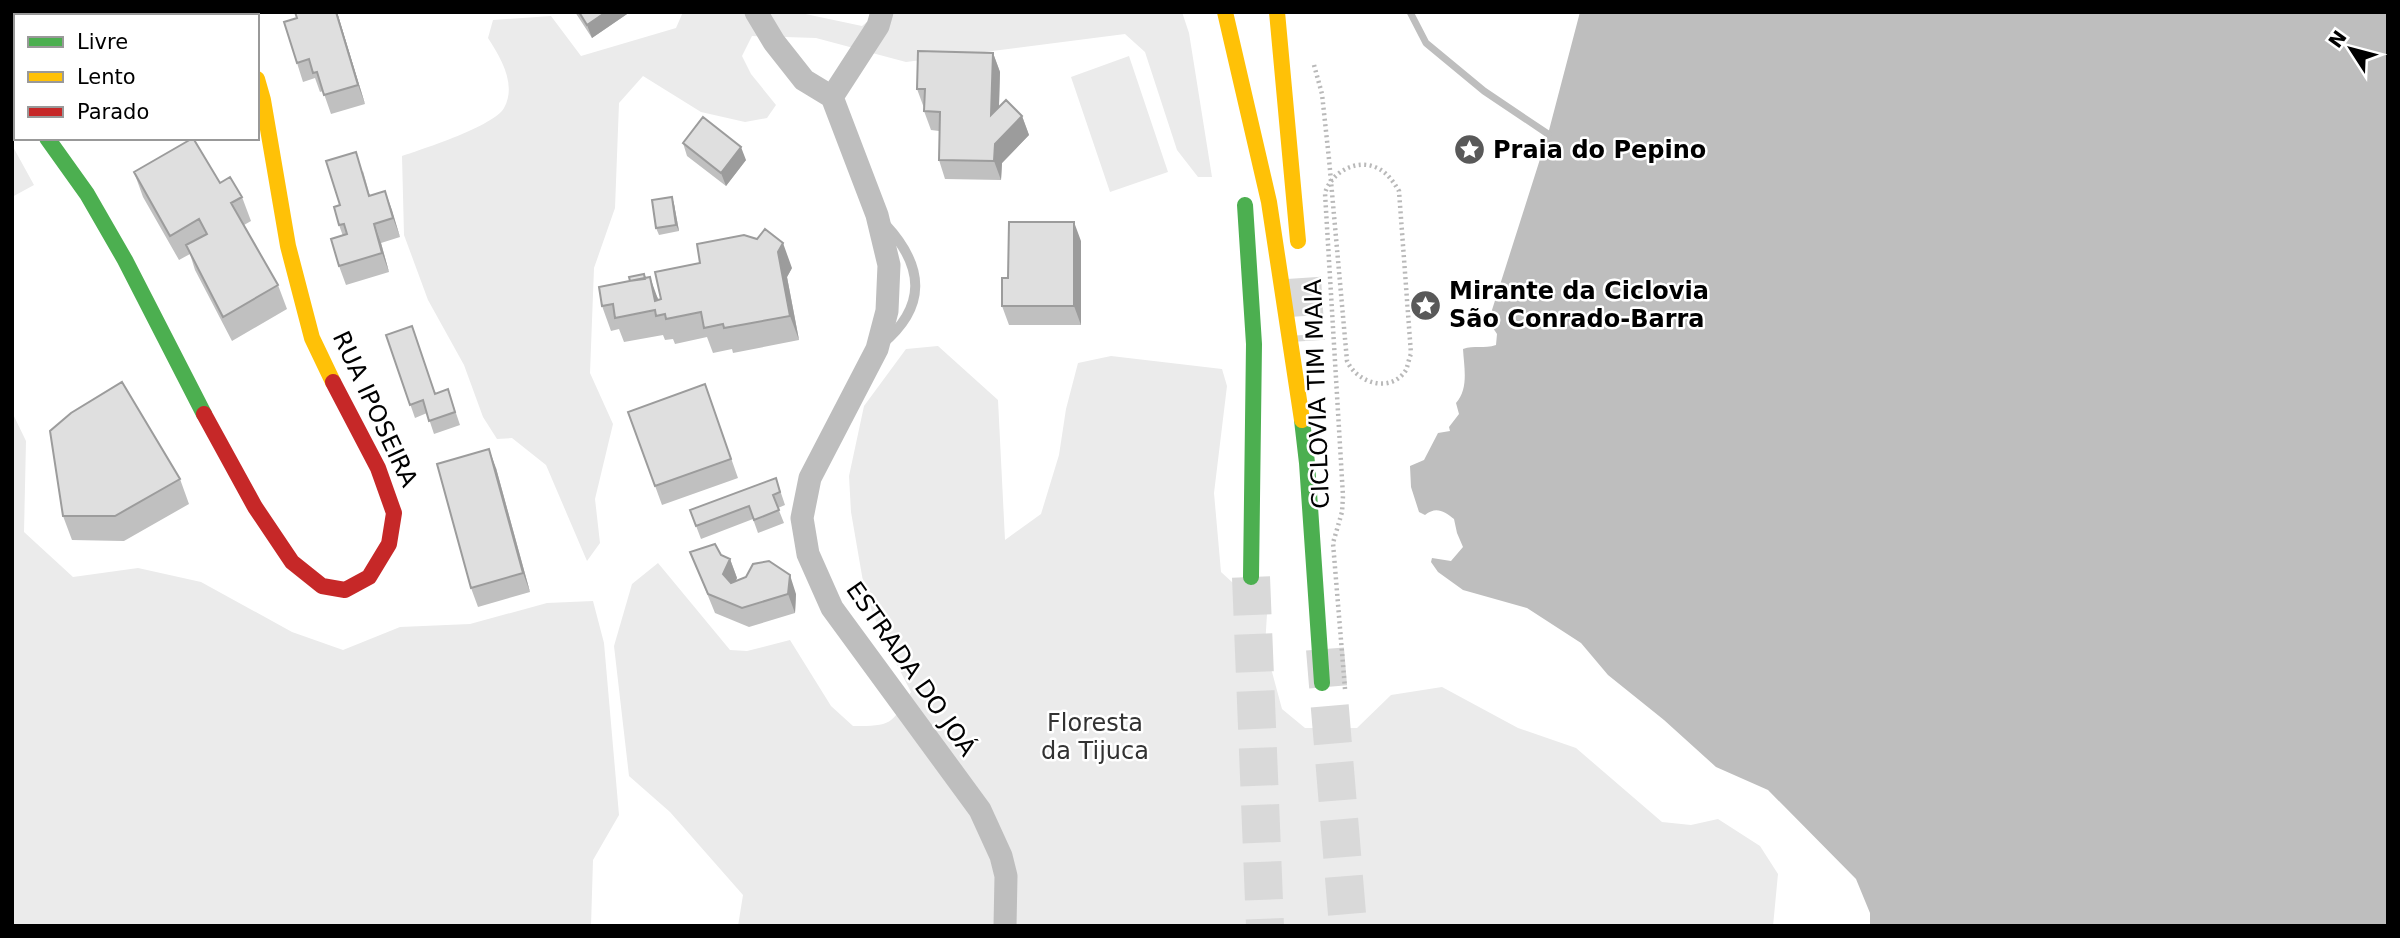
<svg xmlns="http://www.w3.org/2000/svg" width="2400" height="938" font-family="'DejaVu Sans',sans-serif">
	<style>
		.green { fill: #ebebeb }
		.water { fill: #bebebe }
		.lines { fill: none; stroke-linecap: round; stroke-linejoin: round }
		.stream { stroke: #bebebe; stroke-width: 7 }
		.highway-tunnel { stroke: #d9d9d9; stroke-width: 38; stroke-dasharray: 38 19; stroke-linecap: butt }
		.path { stroke: #b9b9b9; stroke-width: 4.5; stroke-dasharray: 2 3.5; stroke-linecap: butt }
		.lane { stroke: #bebebe; stroke-width: 10 }
		.street { stroke: #bebebe; stroke-width: 23 }
		.fast { stroke: #4caf50; stroke-width: 16 }
		.slow { stroke: #ffc107; stroke-width: 16 }
		.jam { stroke: #c62828; stroke-width: 16 }
		.path-bridge { stroke: #b9b9b9; stroke-width: 4.5; stroke-dasharray: 2 3.5; stroke-linecap: butt }
		.wall { fill: #c0c0c0 }
		.shaded-wall { fill: #9c9c9c }
		.building { fill: #dfdfdf; stroke: #9c9c9c; stroke-width: 2 }
		.labels { text-anchor: middle; stroke-width: 5; stroke-linejoin: round; paint-order: stroke }
		.poi-label { font-size: 24px; font-weight: bold; fill: #000; stroke: #fff; text-anchor: start }
		.street-label { font-size: 24px; fill: #000; stroke: #fff }
		.park-label { font-size: 24px; fill: #323232; stroke: #fff }
	</style>
	<rect width="100%" height="100%" fill="#fff"/>
	<!-- green -->
	<path class="green" d="M683 12H796L862 26 879 12H1182L1189 33 1212 177H1198L1177 150 1145 52 1125 34 906 62 816 38 752 36 742 56 751 74 776 105 767 118 745 122 701 112 643 76 619 103 615 208 594 268 590 373 613 424 595 499 600 543 587 561 546 465 512 438 497 439 483 417 464 365 428 300 404 235 402 156C423 149 494 126 504 108 517 85 501 58 488 38L493 20 551 16 581 56 676 28Z
		M1129 56 1168 172 1110 192 1071 77Z
		M12 145 34 185 12 197Z
		M938 346 998 400 1005 540 1041 514 1059 455 1066 409 1078 363 1111 356 1222 369 1227 386 1214 493 1221 572 1267 614 1265 646 1282 709 1305 728H1357L1391 695 1442 687 1518 728 1576 748 1662 822 1691 825 1718 819 1760 846 1778 874 1773 926H738L743 895 670 812 629 776 614 646 632 584 658 563 730 650 747 651 790 640 831 706 853 726C892 726 891 725 911 692L881 634 865 593 851 512 849 476 864 406 906 349Z
		M12 412 26 441 24 532 73 577 138 568 201 582 292 632 343 650 400 627 470 624 547 603 593 601 604 643 619 815 593 860 591 926H12Z"/>
	<!-- water -->
	<path class="water" d="M1580 12H2388V926H1870V913L1856 879 1768 790 1716 767 1664 720 1608 675 1581 643 1527 608 1463 590 1438 572 1431 562 1432 558 1451 561 1463 547 1457 533 1454 519C1444 511 1436 506 1425 515L1419 512 1411 487 1410 466 1424 460 1438 433 1450 431 1449 427 1459 414 1456 403C1469 389 1464 367 1463 349 1474 345 1484 349 1496 345L1497 334 1489 322 1492 310 1548 134Z"/>
	<g class="lines">
		<!-- stream -->
		<path class="stream" d="M1410 12 1426 43 1484 91 1548 134"/>
		<!-- highway-tunnel -->
		<path class="highway-tunnel" d="M1302 278 1306 341
			M1251 577 1265 926
			M1325 649 1348 926"/>
		<!-- path -->
		<path class="path" d="M1314 65 1322 94 1329 159 1347 361C1357 383 1391 394 1406 370 1408 365 1409 358 1411 354"/>
		<!-- lane -->
		<path class="lane" d="M881 345C927 307 925 267 885 224"/>
		<!-- street -->
		<path class="street" d="M238 12 239 16
			M756 12 774 42 804 80 832 97
			M882 12 878 26 832 97 877 215 889 265 887 311 877 349 810 478 802 518 808 554 832 608 980 810 1001 856 1006 876 1005 926
			M12 96 16 100"/>
		<!-- fast -->
		<path class="fast" d="M47 138 87 194 125 260 204 414
			M1245 205 1254 344 1251 577
			M1302 420 1307 463 1322 683"/>
		<!-- slow -->
		<path class="slow" d="M1225 12 1269 202 1302 420
			M1277 12 1298 241
			M257 79 263 100 288 246 312 338 333 382"/>
		<!-- jam -->
		<path class="jam" d="M204 414 255 507 292 562 322 586 345 590 369 577 389 544 394 513 378 468 333 382"/>
		<!-- path-bridge -->
		<path class="path-bridge" d="M1345 689 1333 543 1342 512 1343 496 1325 193C1331 173 1355 159 1375 167 1386 171 1393 181 1399 191L1411 354"/>
	</g>
	<!-- wall -->
	<path class="wall" d="M12 12 16 16V41L12 35Z
		M295 12H337L365 104 331 114 323 91 320 92 315 78 303 82 297 63V18Z
		M575 12H630L592 38Z
		M993 53 1000 72 999 108 1022 116 1029 135 1002 163 1001 180 945 179 939 160V131L931 130 924 111V108L917 89Z
		M683 143 746 160 726 186 687 156Z
		M363 171 370 196 385 191 400 237 381 243 389 272 346 285 339 266 343 236 339 225 340 205Z
		M134 172 220 183 242 197 251 221 244 225 278 285 287 309 232 341 195 270 190 254 179 260 143 197Z
		M672 197 674 204 679 231 659 235 656 228Z
		M1081 241V325H1009L1002 306 1008 278Z
		M792 268 787 277 799 340 733 353 732 349 713 353 707 337 675 344 673 339 665 340 663 335 624 342 619 329 611 331 602 306 630 281 644 274 659 300Z
		M386 335 435 394 448 389 460 425 434 434 427 413 415 418Z
		M705 384 738 478 662 505 628 412Z
		M496 468 530 592 478 607 471 588Z
		M776 478 785 505 778 508 784 523 758 533 753 519 701 539 690 510Z
		M180 479 189 504 124 541 72 540 63 516Z
		M690 552 721 555 730 559 737 578 735 582 796 594 795 613 749 627 715 613Z"/>
	<!-- shaded-wall -->
	<path class="shaded-wall" d="M336 12H337L365 104 358 85Z
		M606 12H630L592 38 587 25Z
		M993 53 1000 72 998 134 991 115Z
		M1022 116 1029 135 1002 163 1001 180 994 161 995 144Z
		M741 147 746 160 726 186 721 173Z
		M385 191 392 210 400 237 393 218Z
		M672 197 674 204 679 231 676 225Z
		M1074 222 1081 241V325L1074 306Z
		M374 224 381 243 389 272 382 253Z
		M783 243 792 268 787 277 799 340 790 316 778 252Z
		M650 277 659 302 655 301Z
		M489 449 496 468 530 592 523 573Z
		M730 559 737 578 730 593 723 574Z
		M790 575 796 594 795 613 788 594Z"/>
	<!-- building -->
	<path class="building" d="M12 12H83L85 16H16V35L12 29Z
		M122 12H155L156 16H123Z
		M295 12H336L358 85 324 95 317 72 313 73 309 59 297 63 284 22 297 18Z
		M579 12H606L587 25Z
		M918 51 993 53 991 115 1006 100 1022 116 995 144 994 161 939 160 940 112 924 111 925 89H917Z
		M703 117 741 147 721 173 683 143Z
		M193 138 220 183 230 177 242 197 231 203 278 285 223 317 186 245 207 234 199 219 170 236 134 172Z
		M356 152 369 196 385 191 393 218 374 224 382 253 339 266 331 239 347 234 344 224 339 225 334 207 340 205 326 161Z
		M672 197 676 225 656 228 652 200Z
		M1009 222H1074V306H1002V278H1008Z
		M765 229 783 243 778 252 790 316 724 328 723 324 704 328 701 312 666 319 665 314 656 316 655 310 615 318 613 304 602 306 599 287 650 277 655 301 661 299 655 272 700 263 697 244 744 235 757 239Z
		M644 274 645 279 630 281 629 277Z
		M412 326 435 394 448 389 455 412 429 421 423 400 410 405 386 335Z
		M122 382 180 479 115 516H63L50 431 71 413Z
		M705 384 731 459 655 486 628 412Z
		M489 449 523 573 471 588 437 464Z
		M776 478 780 492 773 495 779 510 754 520 749 506 696 526 690 510Z
		M715 544 721 555 730 559 723 574 731 583 746 577 753 564 769 561 790 575 788 594 742 608 708 594 690 552Z"/>
	<!-- icons -->
	<defs>
		<symbol id="sight-disc" viewBox="-11 -11 22 22"><circle r="9.5" fill="#595959" stroke="#fff"/><path d="M0-6L1.8-2.2L6-1.7L2.9 1.2L3.7 5.4L0 3.3L-3.7 5.4L-2.9 1.2L-6-1.7L-1.8-2.2Z" fill="#fff"/></symbol>
	</defs>
	<g fill-rule="evenodd">
		<use href="#sight-disc" x="1452" y="132" width="35" height="35"/>
		<use href="#sight-disc" x="1408" y="288" width="35" height="35"/>
	</g>
	<g class="labels">
		<!-- poi labels -->
		<g class="poi-label">
			<text x="1493" y="158">Praia do Pepino</text>
			<text x="1449" y="299">Mirante da Ciclovia<tspan x="1449" dy="28">São Conrado-Barra</tspan></text>
		</g>
		<!-- street labels -->
		<g class="street-label">
			<text transform="translate(1317 394) rotate(-92)" y="8">CICLOVIA TIM MAIA</text>
			<text transform="translate(375 409) rotate(65)" y="8">RUA IPOSEIRA</text>
			<text transform="translate(911 669) rotate(55)" y="8">ESTRADA DO JOÁ</text>
		</g>
		<!-- park labels -->
		<g class="park-label">
			<text x="1095" y="731">Floresta<tspan x="1095" dy="28">da Tijuca</tspan></text>
		</g>
	</g>
	<!-- border -->
	<rect width="2400" height="938" fill="none" stroke="#000000" stroke-width="28"/>
	<!-- legend -->
	<rect x="14" y="14" width="245" height="126" fill="#ffffff" stroke="#999999" stroke-width="2"/>
	<rect x="28" y="37" width="35" height="10" fill="#4caf50" stroke="#999999" stroke-width="2"/>
	<text x="77" y="49" font-size="21" fill="#000000">Livre</text>
	<rect x="28" y="72" width="35" height="10" fill="#ffc107" stroke="#999999" stroke-width="2"/>
	<text x="77" y="84" font-size="21" fill="#000000">Lento</text>
	<rect x="28" y="107" width="35" height="10" fill="#c62828" stroke="#999999" stroke-width="2"/>
	<text x="77" y="119" font-size="21" fill="#000000">Parado</text>
	<!-- north arrow -->
	<g transform="translate(2351 49) rotate(306)" stroke="#ffffff" stroke-width="5" paint-order="stroke">
	<path d="M0-5L12 26L0 18L-12 26Z" fill="#000000"/>
	<text y="-10" font-size="19" font-weight="bold" text-anchor="middle" fill="#000000">N</text>
	</g>
</svg>
